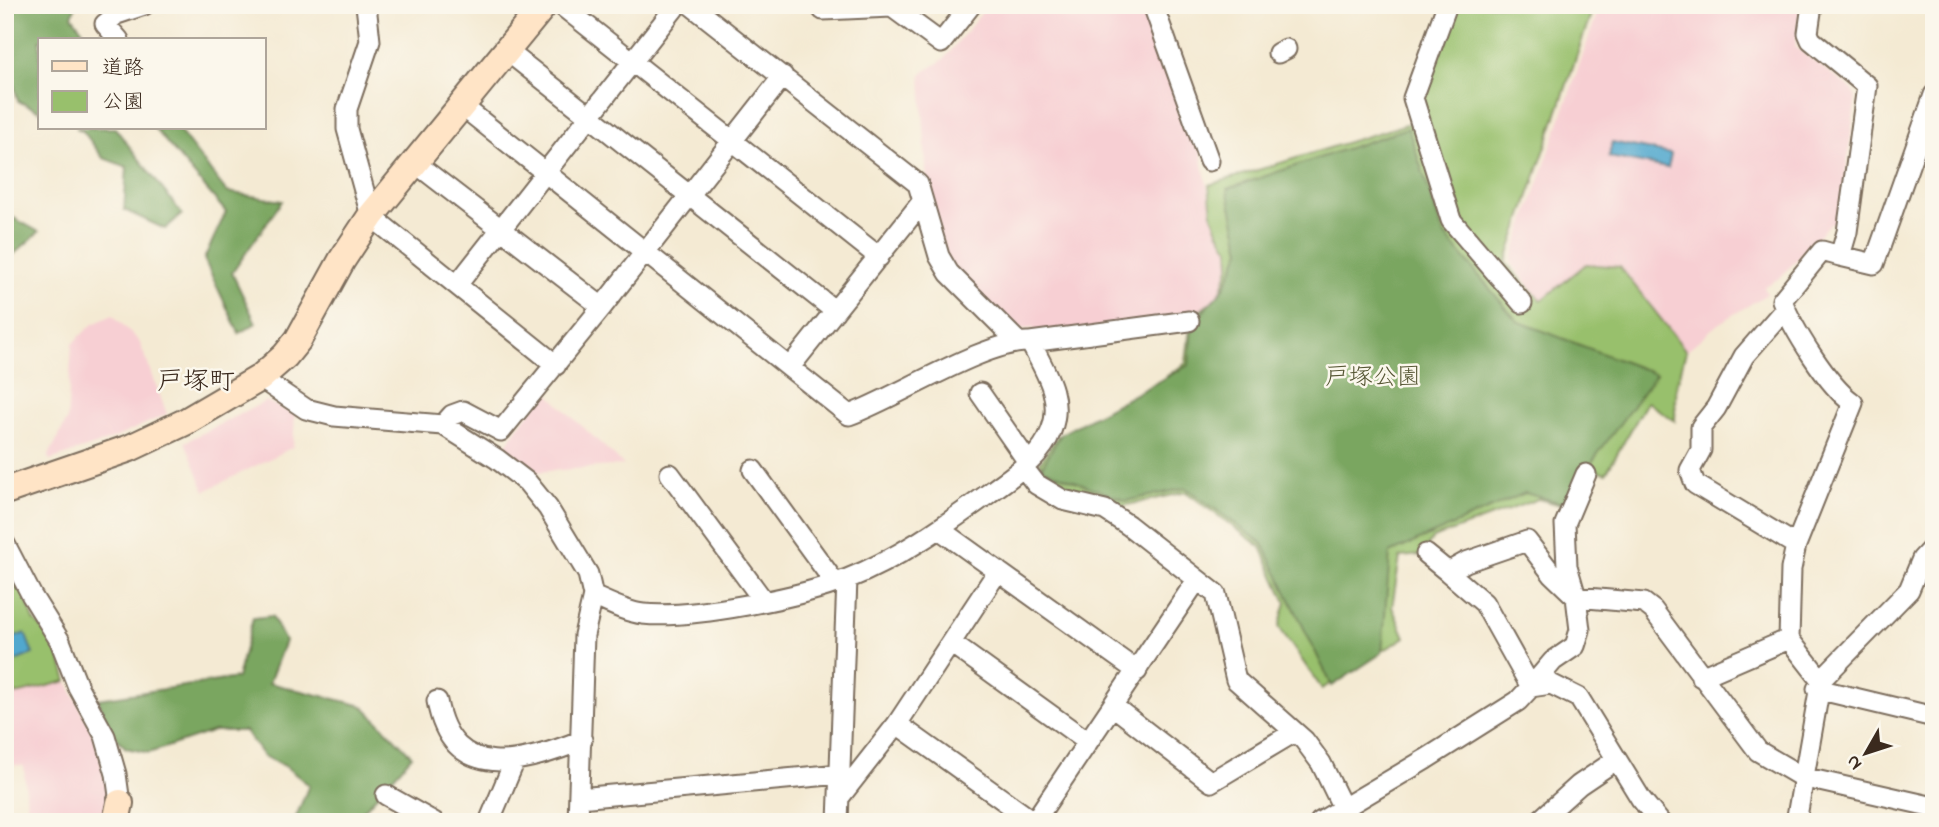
<svg xmlns="http://www.w3.org/2000/svg" width="1939" height="827" font-family="'Indie Flower','Klee One',sans-serif">
	<style>
		.built { fill: #f7cfd3 }
		.green { fill: #98c06c; stroke: #6a7545; stroke-width: 2 }
		.forest { fill: #7aa660; stroke: #5a683f; stroke-width: 2 }
		.water { fill: #51a8ce; stroke: #466976; stroke-width: 2 }
		.lines { fill: none; stroke-linecap: round; stroke-linejoin: round }
		.street-casing { stroke: #7c6d5d; stroke-width: 23 }
		.secondary-casing { stroke: #7c6d5d; stroke-width: 30 }
		.street { stroke: #fff; stroke-width: 19 }
		.secondary { stroke: #ffe4c6; stroke-width: 26 }
		.labels { text-anchor: middle; stroke-width: 5; stroke-linejoin: round; paint-order: stroke }
		.park-label { font-size: 24px; fill: #575735; stroke: #fbf7ec }
		.neighbourhood-label { font-size: 26px; fill: #3b2a1e; stroke: #fbf7ec }
	</style>
	<rect width="100%" height="100%" fill="#fbf7ec"/>
	<filter id="ink" filterUnits="userSpaceOnUse"><feTurbulence type="fractalNoise" baseFrequency=".0143" numOctaves="2"/><feDisplacementMap in="SourceGraphic" scale="14" xChannelSelector="R" yChannelSelector="G"/><feConvolveMatrix kernelMatrix="1 2 1 2 8 2 1 2 1" color-interpolation-filters="sRGB"/></filter>
	<filter id="wash" filterUnits="userSpaceOnUse"><feTurbulence type="fractalNoise" baseFrequency=".00686" numOctaves="4" result="noise"/><feDisplacementMap in="SourceGraphic" scale="28" xChannelSelector="R" yChannelSelector="G"/><feGaussianBlur stdDeviation="1.57" result="paint"/><feColorMatrix in="noise" values="0 0 0 0 0 0 0 0 0 0 0 0 0 0 0 0 0 1.4 0 .05"/><feComposite in="paint" operator="in"/></filter>
	<g filter="url(#wash)">
		<rect width="100%" height="100%" fill="#f4ead3"/>
		<!-- built -->
		<path class="built" d="M988 5H1148L1199 140 1212 214 1218 231 1229 249 1230 264 1220 295 1191 318 1035 335 1034 328 1012 329 948 265 927 185 921 74 944 59Z
			M1600 5H1800L1795 47 1853 90 1856 98 1839 223H1830L1781 277 1764 287 1767 294 1718 324 1686 351 1620 267 1586 264 1541 301 1511 262Z
			M113 315 139 341 167 414 110 440 50 460 48 457 67 420 72 344 93 324Z
			M546 391 570 415 624 465 536 472 503 448Z
			M266 401 295 415 293 447 205 491 185 442Z
			M67 681 95 739 110 794 107 822H28L24 766 5 764V697Z"/>
		<!-- green -->
		<path class="green" d="M1453 5H1594L1506 263 1541 301 1586 264 1620 267 1686 351 1676 388 1675 421 1647 402 1606 473 1576 465 1562 505 1538 499 1433 538 1422 555 1400 557 1392 607 1405 637 1322 689 1279 627 1286 602 1261 547 1186 492 1123 506 1073 487 1043 471 1040 462 1057 436 1104 419 1186 363 1191 318 1220 295 1230 264 1229 249 1218 231 1212 214 1209 185 1410 123 1425 93Z
			M20 582 34 620 56 644 67 681 5 697V588Z"/>
		<!-- forest -->
		<path class="forest" d="M5 5H76L72 16 90 40H40V111L18 101 5 48Z
			M76 128H115L182 214 165 229 124 210 127 167 103 158 83 131Z
			M154 128H177L227 192 282 201 232 273 256 323 239 333 204 259 226 212Z
			M1408 128 1443 233 1517 321 1656 374 1562 503 1525 493 1390 553 1382 653 1332 686 1263 544 1186 488 1126 501 1041 468 1061 434 1189 365 1192 324 1224 288 1241 250 1227 189Z
			M5 213 39 232 5 262Z
			M272 616 285 641 269 683 363 706 412 756 363 811 374 822H294L309 785 285 766 263 756 245 731H214L149 753 126 748 111 733 98 699 237 678 253 618Z"/>
		<!-- water -->
		<path class="water" d="M1612 142 1671 154 1668 168 1609 157Z
			M25 633 33 654 5 665V641Z"/>
	</g>
	<g filter="url(#ink)">
		<g class="lines">
			<defs>
				<path id="street" d="M366 5 370 41 347 109V129L371 216 556 365
					M561 5 879 257
					M691 5 918 184 939 256 949 273 1017 341
					M1153 5 1209 161
					M1447 5 1413 98 1451 220 1522 303
					M1812 5 1808 33 1811 40 1867 86 1847 232 1840 256 1874 264 1934 95
					M823 10 892 7 941 43 971 5
					M119 40 105 24 117 14 144 5
					M506 50 835 311
					M1278 53 1286 49
					M461 105 849 415C894 399 988 339 1030 342L1189 321
					M414 162 602 307
					M457 285 677 5
					M1785 309 1744 356 1716 408 1701 427V450L1690 470 1695 484 1796 545
					M790 367 922 202
					M260 378 306 409 334 416 443 425 497 459 527 482 548 508 588 574 593 596 584 635 578 822
					M980 393 1028 462
					M443 425 452 415 463 411 501 431 602 307 783 76
					M1023 467 1036 484 1063 500 1105 510 1128 525 1216 594 1236 680 1304 740 1321 763 1342 806
					M753 470 835 583
					M670 474 763 600
					M1586 474 1565 524 1567 566 1576 597 1580 630 1575 646 1553 661 1531 687 1484 603 1448 572 1466 562 1527 541 1553 575 1576 597 1644 603 1653 610 1758 751 1802 777 1934 807
					M939 529 1137 671
					M5 544 32 596 60 641 78 687 105 736 116 774 120 803
					M1426 554 1448 572
					M593 596C609 603 626 612 643 614 692 619 801 597 847 579 898 559 944 526 988 494 1010 477 1041 459 1051 431 1064 398 1045 371 1030 342
					M951 643 1088 742
					M1701 677 1789 639
					M1821 680 1789 639 1791 569 1796 545 1853 403C1829 387 1792 328 1782 300L1822 251 1840 256
					M1817 689 1934 717
					M437 701C452 784 524 764 582 740
					M1113 706 1211 782 1293 733
					M897 724 1034 822
					M386 795 434 822
					M579 798 840 774
					M839 798 897 724 998 571
					M489 822 515 760
					M838 822 847 579
					M1034 822 1197 580
					M1320 822 1426 759 1518 701 1531 687 1551 684 1579 698 1641 799 1660 822
					M1538 822 1579 785 1616 760
					M1796 822 1821 680 1909 590 1922 559 1934 546"/>
				<path id="secondary" d="M5 491 130 448 185 422 260 378 285 356 298 340 342 260 371 216 544 5
					M116 822 120 803"/>
			</defs>
			<!-- street casing -->
			<use href="#street" class="street-casing"/>
			<!-- secondary casing -->
			<use href="#secondary" class="secondary-casing"/>
			<!-- street -->
			<use href="#street" class="street"/>
			<!-- secondary -->
			<use href="#secondary" class="secondary"/>
		</g>
	</g>
	<g class="labels">
		<!-- park labels -->
		<g class="park-label">
			<text x="1373" y="384">戸塚公園</text>
		</g>
		<!-- neighbourhood labels -->
		<g class="neighbourhood-label">
			<text x="196" y="389">戸塚町</text>
		</g>
	</g>
	<!-- margin -->
	<rect width="1939" height="827" fill="none" stroke="#fbf7ec" stroke-width="28"/>
	<!-- legend -->
	<rect x="38" y="38" width="228" height="91" fill="#fbf7ec" stroke="#aea59a" stroke-width="2"/>
	<rect x="52" y="61" width="35" height="10" fill="#ffe4c6" stroke="#aea59a" stroke-width="2"/>
	<text x="102" y="74" font-size="21" fill="#3b2a1e">道路</text>
	<rect x="52" y="91" width="35" height="21" fill="#98c06c" stroke="#aea59a" stroke-width="2"/>
	<text x="102" y="108" font-size="21" fill="#3b2a1e">公園</text>
	<!-- north arrow -->
	<g transform="translate(1866 753) rotate(231)" stroke="#fbf7ec" stroke-width="5" paint-order="stroke">
	<path d="M0-5L12 26L0 18L-12 26Z" fill="#3b2a1e"/>
	<text y="-10" font-size="19" font-weight="bold" text-anchor="middle" fill="#3b2a1e">N</text>
	</g>
</svg>
